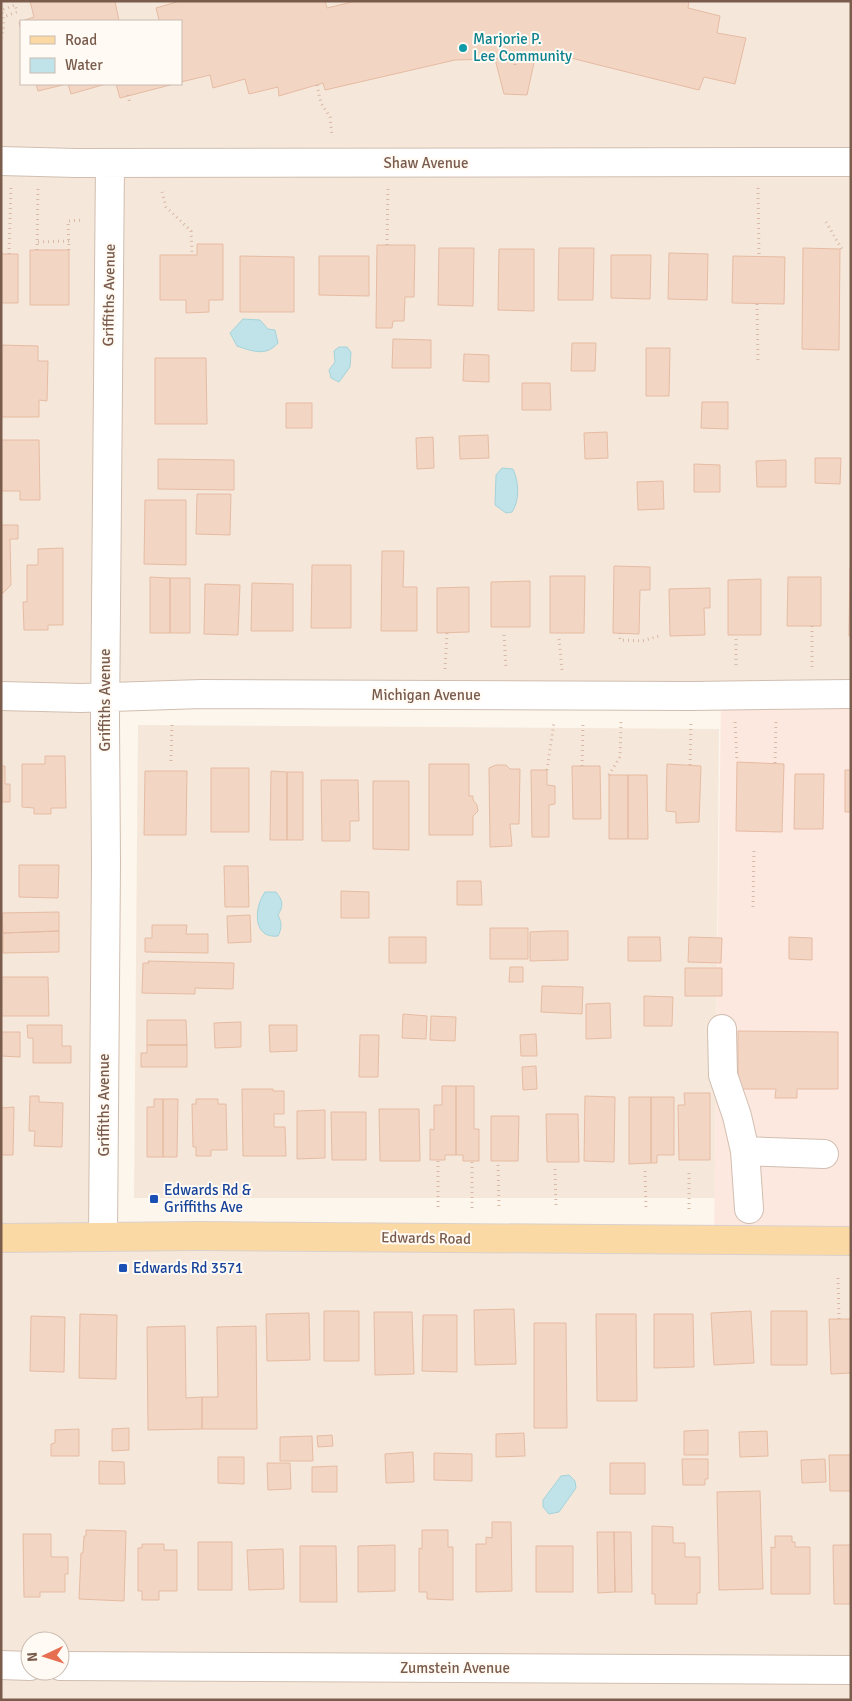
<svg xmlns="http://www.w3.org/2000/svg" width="852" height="1701" font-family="Signika,sans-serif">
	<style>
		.residential { fill: #f5e8da; fill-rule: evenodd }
		.commercial { fill: #fde8e0 }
		.water { fill: #bfe3e8; stroke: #a5d3da }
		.building { fill: #f3d5c3; stroke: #e6bba3 }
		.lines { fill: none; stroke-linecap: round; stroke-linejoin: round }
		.minor-casing { stroke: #d1beb0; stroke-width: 30 }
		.major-casing { stroke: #dad1cd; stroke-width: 30 }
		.path { stroke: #d9b8a5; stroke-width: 3; stroke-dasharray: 1 4; stroke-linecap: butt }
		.minor { stroke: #fff; stroke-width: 28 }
		.major { stroke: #fbd9a5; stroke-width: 28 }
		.culture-dot { fill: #0f9aa8; stroke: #fffaf3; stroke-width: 2 }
		.transit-dot { fill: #1a4fb4; stroke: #fffaf3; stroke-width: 2 }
		.labels { text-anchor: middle; stroke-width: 4; stroke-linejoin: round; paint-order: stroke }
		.culture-label { font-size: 15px; fill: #0d838f; stroke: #fffaf3; text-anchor: start }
		.street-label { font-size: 15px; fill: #7a5c4d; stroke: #fffaf3 }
		.transit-label { font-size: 15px; fill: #164399; stroke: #fffaf3; text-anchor: start }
	</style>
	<rect width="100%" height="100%" fill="#fdf6ec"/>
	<!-- residential -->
	<path class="residential" d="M1 1H851V694L106 697 103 1237 851 1241V1700H1ZM21 21H181V84H21ZM30 1641H60V1671H30Z
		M138 725 719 729 715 1198H134Z"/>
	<!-- commercial -->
	<path class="commercial" d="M851 694V1241L714 1240 721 696Z"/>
	<!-- water -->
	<path class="water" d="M243 319 260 320 268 329 275 330 278 343C266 357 252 351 237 346L230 333Z
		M339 347H347L351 352 350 367 339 382 331 378 329 370 335 362 334 351Z
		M502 468 513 469C519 482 520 500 512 512L506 513 495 505 496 475Z
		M265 892H276C283 901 284 905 278 915 282 923 282 928 278 936 252 939 254 907 265 892Z
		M569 1475 575 1481 576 1488 559 1512 549 1514 543 1507V1500L561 1476Z"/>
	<!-- building -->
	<path class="building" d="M30 1H115L119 21H21V31L19 22 34 17Z
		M180 1H325L327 8 356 1H689L688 8 720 16 717 33 746 38 735 84 704 77 699 90 567 57 455 60 325 90 323 83 279 96 278 87 249 94 245 79 213 88 210 75 181 82V21H156L159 20 156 8Z
		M535 58 527 95 504 94 495 59Z
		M36 84H67L38 91Z
		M68 84H106L71 94Z
		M116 84H174L120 98Z
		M197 244H223V300H209V312L186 313V300H160V255H197Z
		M377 245H415L414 297H405L404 321H393L392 328H376Z
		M439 248H474L473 306 438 305Z
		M559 248H594L593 300H558Z
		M803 248 840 249 839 350 802 349Z
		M499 249H534V311L498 310Z
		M30 250H69V305H30Z
		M669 253 708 254 707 300 668 299Z
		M1 254H18V303H1Z
		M611 255H651L650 299 611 298Z
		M240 256 294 257V312H240Z
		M319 256H369V296L319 295Z
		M733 256 785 257 784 304 732 303Z
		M393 339 431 340V368H392Z
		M572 343H596L595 371H571Z
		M1 345 38 346V361H48L47 401 39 400V417H1Z
		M646 348H670L669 396H646Z
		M464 354 489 355V382L463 381Z
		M155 358H206L207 424H155Z
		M522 383H550L551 410H522Z
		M702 402H728V429L701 428Z
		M286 403H312V428H286Z
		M607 432 608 458 585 459 584 433Z
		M488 435 489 458 460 459 459 436Z
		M433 437 434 468 417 469 416 438Z
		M1 440H39L40 500H20V491H1Z
		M815 458H841L840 484 815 483Z
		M158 459 234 460V490L158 489Z
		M786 460V487H757L756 461Z
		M694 464 720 465V492H694Z
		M663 481 664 509 638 510 637 482Z
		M197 494H231L230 535 196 534Z
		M145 500H186V565L144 564Z
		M1 525H18V539H10L11 585 2 594Z
		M63 548V625H48V630H24L23 602H27V565H38V549Z
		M382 551H404L403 587H417V631H381Z
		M312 565H351V628H311Z
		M614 566 650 567V590H640L639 634 613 633Z
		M850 567H851V636H849Z
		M550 576H585L584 633H550Z
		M150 577 170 578V633H150Z
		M788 577H821V626H787Z
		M170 578H190V633H170Z
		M761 579V635H728V580Z
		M530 581V627H491V582Z
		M252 583 293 584V631H251Z
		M205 584 240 585 238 635 204 634Z
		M469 587V632L437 633V588Z
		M710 588V608H704L705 635 670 636 669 589Z
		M45 756H65L66 808H51V814H34V808L22 807V764H45Z
		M737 762 784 764 782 832 736 831Z
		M429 764H469V796H473V800L477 805 478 811 473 816V835H429Z
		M667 764 701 766 699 822 676 823V812L666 811Z
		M496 765H506L510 769H520L519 824H510L512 846 490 847 489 768Z
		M1 766H5V784H10V802H1Z
		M572 766H600L601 819H573Z
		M211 768H249V832H211Z
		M531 770H547V785L555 786V804L549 805V837H532Z
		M845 770H851V812H845Z
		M145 771H187L186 835H144Z
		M271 771 287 772V840H270Z
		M287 772H303V840H287Z
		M795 774H824L823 829H794Z
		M609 775H628V839H609Z
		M628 775H647L648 839H628Z
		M321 780H358L359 821H350V841H322Z
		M373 781H409V850L373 849Z
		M19 865H59L58 898 19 897Z
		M224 866H248L249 907H225Z
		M457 881H481L482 905H457Z
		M341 891 369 892V918H341Z
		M59 912V931L3 933 2 913Z
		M250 915 251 942 228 943 227 916Z
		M152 925H187L186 934H208V953L145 952V938H152Z
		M490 928H528V959H490Z
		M59 931V952L3 953V933Z
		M549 931H568V960L530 961V932Z
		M389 937H426V963H389Z
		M628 937H660L661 961H628Z
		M689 937 722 938 721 963 688 962Z
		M789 937 812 938V960L789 959Z
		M148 961 234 963 233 989 195 988V994L142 993 143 963H149Z
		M510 967H523V982H509Z
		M685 968H722V996H685Z
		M1 977H48L49 1016H1Z
		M542 986 583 987 582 1014 541 1012Z
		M644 996 673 997 672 1026H644Z
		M610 1003 611 1038 586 1039V1004Z
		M403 1014 427 1016 426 1039 402 1038Z
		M431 1016 456 1017 455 1041 430 1040Z
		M147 1020H186L187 1045H147Z
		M241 1022V1047L215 1048 214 1023Z
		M27 1025H62V1046H71V1063H33V1038H28Z
		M269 1025H297V1051L270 1052Z
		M738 1031 838 1032V1089H797V1098H775L776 1089H738Z
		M1 1032H20V1057L1 1056Z
		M536 1034 537 1056H521L520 1035Z
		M360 1035H379L378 1077H359Z
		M147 1045H187V1067H141V1053H147Z
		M536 1066 537 1089 523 1090 522 1067Z
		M442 1086H456V1155H445V1160H430V1129L434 1130V1105H442Z
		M456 1086H474V1129H479V1161H463V1155H456Z
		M242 1089H273V1091H284V1114H274V1127H285L286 1156H243Z
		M684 1093H710V1160H679L678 1105H685Z
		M30 1096H39V1102L63 1103 62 1147 34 1146 35 1131H29Z
		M585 1096 615 1097 614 1162 584 1161Z
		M629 1097H651V1163L629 1164Z
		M651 1097H674V1155H657V1163H651Z
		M154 1099H163V1157H147V1107H154Z
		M163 1099H178L177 1157H163Z
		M196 1099H218V1104H226L227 1150H211V1156H196V1147H193L192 1104H196Z
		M1 1102 2 1108 14 1107 13 1155H1Z
		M379 1109H419L420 1161H380Z
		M325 1110V1158L297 1159V1111Z
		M331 1112H366V1160H332Z
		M546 1114H578L579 1162H547Z
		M491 1116H519L518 1161H491Z
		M514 1309 516 1364 475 1365 474 1310Z
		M324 1311H359V1361H324Z
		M751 1311 754 1363 714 1365 711 1313Z
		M771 1311H807V1365H771Z
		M374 1312H412L414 1374 375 1375Z
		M309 1313 310 1360 267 1361 266 1314Z
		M80 1314 117 1315 116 1379 79 1378Z
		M596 1314H636L637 1401H597Z
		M654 1314H693L694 1367 654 1368Z
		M423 1315H457V1372L422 1371Z
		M31 1316 65 1317 64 1372 30 1371Z
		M829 1319H851V1373L831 1374Z
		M534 1323H566L567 1428H534Z
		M185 1326 186 1398 202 1397V1429L148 1430 147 1327Z
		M256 1326 257 1429H202V1397H218L217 1327Z
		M129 1428V1450L112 1451V1429Z
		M79 1429V1456H51V1444L55 1443V1430Z
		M708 1430V1455H684V1431Z
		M767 1431 768 1456 740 1457 739 1432Z
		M524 1433 525 1456 496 1457V1434Z
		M332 1435 333 1446 318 1447 317 1436Z
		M312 1436 313 1461H280V1437Z
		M413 1452 414 1482 386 1483 385 1454Z
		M434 1453 472 1454V1481L434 1480Z
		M829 1455H851V1491H830Z
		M218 1457H244V1484L218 1483Z
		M682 1459H708V1479H705V1485H683Z
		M825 1459 826 1482 802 1483 801 1460Z
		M99 1461 124 1462 125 1484H99Z
		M267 1463H290L291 1489 268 1490Z
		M610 1463H645V1494H610Z
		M337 1466V1492H312V1467Z
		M760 1491 763 1589 719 1590 717 1492Z
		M492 1522H511L512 1591 476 1592V1544H486V1537L492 1538Z
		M652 1526 673 1527V1543H685V1557H700V1593H697V1604H655V1594H652Z
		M86 1530 126 1531 124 1601 79 1599 81 1553H83L84 1536H86Z
		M422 1530H448V1547H453V1600L427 1599V1592H419V1548L422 1549Z
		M597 1532H614L615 1592 598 1593Z
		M614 1532H631L632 1592H615Z
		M23 1534H51V1557H68V1574H65V1592H40V1597H24Z
		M775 1536H792V1542H795V1547H810V1594H771V1547L775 1548Z
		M198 1542H232V1590H198Z
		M142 1544H164V1550H177V1591H159V1600H142V1591H138V1548H142Z
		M395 1545V1591L358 1592V1546Z
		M833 1545H851V1604H834Z
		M300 1546H336L337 1602H300Z
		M536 1546H573V1592H536Z
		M283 1549 284 1589 249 1590 247 1550Z"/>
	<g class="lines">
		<defs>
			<path id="minor" d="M1 161 76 163 851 162
				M1 696 81 698 202 694 691 696 851 694
				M722 1029 723 1075 737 1116 745 1151
				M749 1209 745 1151 824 1154
				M103 1237 106 863 105 720 110 163
				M1 1665 30 1666
				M60 1666 851 1670"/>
			<path id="major" d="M1 1238 200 1236 851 1241"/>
		</defs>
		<!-- minor casing -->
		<use href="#minor" class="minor-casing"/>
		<!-- major casing -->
		<use href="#major" class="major-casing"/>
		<!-- path -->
		<path class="path" d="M1 38 4 26 2 10 15 5 17 12 3 17
			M515 59V68
			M317 85 321 103 330 117 332 136
			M128 95 130 104
			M758 188 759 257
			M162 192 166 207 191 231 192 252
			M826 222 843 251
			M38 242 69 241
			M387 245 388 188
			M37 250 38 188
			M69 250 68 221 83 220
			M9 254 11 187
			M757 304 758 361
			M812 626V669
			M620 633V640L642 641 659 636
			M504 635 506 669
			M559 639 562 670
			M736 639V668
			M445 669 447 633
			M735 722 737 762
			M171 761 172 722
			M775 763 776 722
			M690 765 691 723
			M582 766 583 722
			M547 770 554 722
			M609 775 620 757 621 722
			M753 907 754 847
			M438 1161V1208
			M498 1165 499 1208
			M555 1169 556 1208
			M645 1171 646 1209
			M472 1208V1161
			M689 1209V1170
			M838 1278 839 1319"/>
		<!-- minor -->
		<use href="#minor" class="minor"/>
		<!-- major -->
		<use href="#major" class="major"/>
	</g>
	<!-- markers -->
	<circle class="culture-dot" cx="463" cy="48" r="5"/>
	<g class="transit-dot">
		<rect x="149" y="1194" width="10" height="10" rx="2.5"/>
		<rect x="118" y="1263" width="10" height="10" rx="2.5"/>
	</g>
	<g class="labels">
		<!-- culture labels -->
		<g class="culture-label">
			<text x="473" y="44">Marjorie P.<tspan x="473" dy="17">Lee Community</tspan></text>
		</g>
		<!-- street labels -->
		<g class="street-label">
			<text x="426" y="168">Shaw Avenue</text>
			<text transform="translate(109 295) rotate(-89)" y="5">Griffiths Avenue</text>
			<text x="426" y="700">Michigan Avenue</text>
			<text transform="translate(105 700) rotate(-90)" y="5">Griffiths Avenue</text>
			<text transform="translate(104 1105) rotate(-90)" y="5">Griffiths Avenue</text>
			<text transform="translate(426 1238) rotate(1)" y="5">Edwards Road</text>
			<text x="455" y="1673">Zumstein Avenue</text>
		</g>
		<!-- transit labels -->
		<g class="transit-label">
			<text x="164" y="1195">Edwards Rd &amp;<tspan x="164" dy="17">Griffiths Ave</tspan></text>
			<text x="133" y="1273">Edwards Rd 3571</text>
		</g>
	</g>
	<!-- border -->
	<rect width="852" height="1701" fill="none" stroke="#7a5c4d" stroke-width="5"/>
	<!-- legend -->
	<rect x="20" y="20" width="162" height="65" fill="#fffaf3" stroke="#cabbb1"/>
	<rect x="30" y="36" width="25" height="8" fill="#fbd9a5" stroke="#cabbb1"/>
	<text x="65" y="45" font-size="15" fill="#7a5c4d">Road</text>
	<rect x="30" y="58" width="25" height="15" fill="#bfe3e8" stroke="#cabbb1"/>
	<text x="65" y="70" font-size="15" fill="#7a5c4d">Water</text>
	<!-- north arrow -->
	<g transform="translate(45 1656) rotate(266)"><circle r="24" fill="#fffaf3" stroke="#cabbb1"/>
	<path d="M0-4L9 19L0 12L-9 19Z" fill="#e76f51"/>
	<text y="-8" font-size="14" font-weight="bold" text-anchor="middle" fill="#7a5c4d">N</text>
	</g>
</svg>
